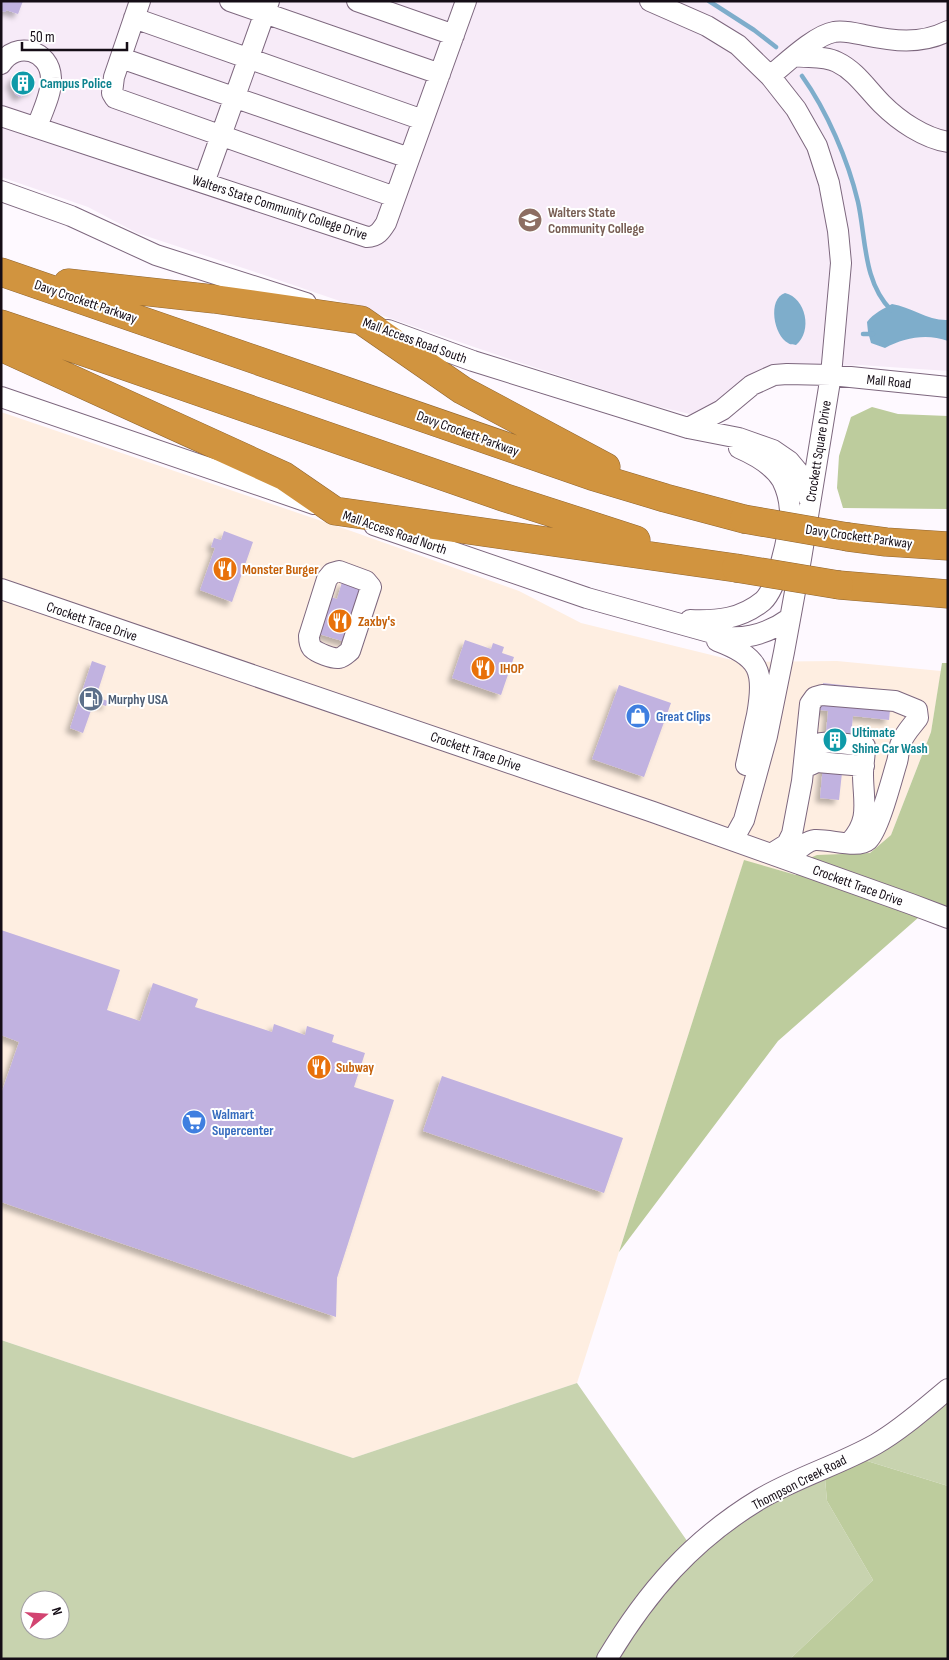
<svg xmlns="http://www.w3.org/2000/svg" width="949" height="1660" font-family="'Sofia Sans Condensed',sans-serif">
	<style>
		.commercial { fill: #feeee1 }
		.built { fill: #f7ebf8 }
		.green { fill: #c8d3af; fill-rule: evenodd }
		.forest { fill: #bdcc9d }
		.water { fill: #7eadcb }
		.lines { fill: none; stroke-linecap: round; stroke-linejoin: round }
		.stream { stroke: #7eadcb; stroke-width: 4.5 }
		.building { fill: #c1b2e0; filter: url(#shadow) }
		.minor-casing { stroke: #7d677e; stroke-width: 22 }
		.highway-casing { stroke: #8f6531; stroke-width: 29 }
		.minor { stroke: #fff; stroke-width: 20 }
		.highway { stroke: #d1943f; stroke-width: 28 }
		.highway-bridge-casing { stroke: #8f6531; stroke-width: 29; stroke-linecap: butt }
		.highway-bridge { stroke: #d1943f; stroke-width: 28 }
		.labels { text-anchor: middle; stroke-width: 4; stroke-linejoin: round; paint-order: stroke }
		.culture-label { font-size: 14px; font-weight: bold; fill: #0d838f; stroke: #fff; text-anchor: start }
		.street-label { font-size: 14px; fill: #150d16; stroke: #fff }
		.education-label { font-size: 14px; font-weight: bold; fill: #785e54; stroke: #fff; text-anchor: start }
		.food-label { font-size: 14px; font-weight: bold; fill: #c56008; stroke: #fff; text-anchor: start }
		.service-label { font-size: 14px; font-weight: bold; fill: #4e5e75; stroke: #fff; text-anchor: start }
		.shop-label { font-size: 14px; font-weight: bold; fill: #366cbe; stroke: #fff; text-anchor: start }
	</style>
	<defs>
		<filter id="shadow"><feDropShadow dx="-4.5" dy="4.5" stdDeviation="2.5" flood-color="#0004"/></filter>
	</defs>
	<rect width="100%" height="100%" fill="#fef9ff"/>
	<!-- commercial -->
	<path class="commercial" d="M1 412 354 532 519 591 581 623 740 662 837 661 941 671 931 732 891 835 870 853 844 854 796 875 744 861 577 1383 353 1458 1 1340Z"/>
	<!-- built -->
	<path class="built" d="M1 1H948V371L860 365 834 366 722 402 698 415 690 414 651 405 515 361 258 273 137 233 88 207 1 177Z"/>
	<!-- green -->
	<path class="green" d="M1 1340 353 1458 577 1383 692 1548 824 1467 827 1501 873 1580 790 1659H1ZM30 1600H60V1630H30Z
		M948 1389V1486L851 1456Z"/>
	<!-- forest -->
	<path class="forest" d="M872 407 898 414 948 416V509L843 508 837 488 839 456 851 417Z
		M942 663H948V910L919 917 778 1041 619 1252 744 860 796 875 798 863 817 855 870 853 891 835 931 732Z
		M851 1456 948 1486V1659H790L873 1580 827 1501 824 1467Z"/>
	<!-- water -->
	<path class="water" d="M785 293C806 298 813 331 796 345 793 344 790 345 788 343 774 336 767 299 785 293Z
		M892 304C911 307 928 321 948 320V341C926 333 904 338 885 348L871 343 868 332 867 322C874 313 883 309 892 304Z"/>
	<g class="lines">
		<!-- stream -->
		<path class="stream" d="M709 1 754 30 776 47
			M802 76C827 111 848 160 858 202 866 238 863 282 891 310
			M863 334H873"/>
	</g>
	<!-- building -->
	<path class="building" d="M1 1H23L18 14 6 10V12L1 11Z
		M23 70 28 72 30 79 36 82 32 92 29 91 20 97 15 94 12 86 10 84 14 75 19 76Z
		M224 531 253 542 232 602 200 590 215 548 211 547 214 538 221 540Z
		M342 582 362 588 349 643 319 634 331 597 337 599Z
		M465 640 491 649 493 643 504 647 502 653 514 657 501 695 452 678Z
		M92 661 106 666 96 697 108 701 106 706 94 702 83 733 70 728Z
		M823 683 896 691 890 710 889 720 853 716 851 737 846 736 839 800 820 798 828 711 820 710Z
		M619 685 671 703 644 777 592 759Z
		M1 930 120 970 107 1010 140 1021 153 983 198 999 195 1007 272 1032 274 1024 305 1035 307 1026 334 1035 332 1042 365 1053 354 1087 394 1100 337 1278 336 1317 1 1202V1094L19 1042 1 1035Z
		M442 1076 623 1138 604 1193 423 1131Z"/>
	<g class="lines">
		<defs>
			<path id="minor" d="M140 1 114 77 112 93 115 98 395 197
				M230 1 440 74
				M357 1 454 35
				M650 1 707 26 738 45 770 76 796 109 817 146 829 183 838 231 841 263 831 375 801 559 784 652 767 736 744 820 733 840
				M134 18 423 120
				M795 56C808 58 825 56 837 62 856 71 867 89 882 104 899 121 924 138 948 142
				M121 58 409 158
				M1 64C16 40 50 50 51 78 52 94 42 112 37 127
				M770 76C785 64 815 35 834 32 843 30 855 33 864 35 893 41 920 45 948 31
				M1 116 367 237C377 237 381 231 386 223L466 1
				M204 183 269 1
				M1 191 71 216 156 255 306 303
				M388 330 473 361 688 428 739 438 773 450 789 461 799 473 809 499
				M1 397 314 504
				M688 428 722 410 752 385 774 375 787 374 831 375 948 387
				M374 525 587 598 727 637C750 639 772 631 790 618
				M339 571 366 581 371 587 350 651C347 653 344 657 339 658 333 659 317 653 312 648 309 644 309 640 309 636L327 579 332 573Z
				M1 589 653 812 911 904 948 918
				M690 620C718 621 741 619 763 601 778 587 789 534 790 514 790 503 787 490 782 480 773 465 755 455 739 448
				M717 641C760 657 765 671 757 715 753 732 750 748 746 765
				M806 749C822 737 847 745 865 746 865 756 863 765 863 774 863 801 871 820 850 842
				M804 768 817 762 864 766
				M771 854 787 844 792 834 802 781 810 704 815 697 822 695 895 701 917 710 918 718C912 726 904 734 901 743 898 749 899 756 897 762 892 778 879 830 868 840 858 849 830 839 815 840 805 841 795 853 787 859
				M607 1659C647 1592 692 1540 760 1499 797 1477 839 1465 876 1444 902 1429 925 1408 948 1389"/>
			<path id="highway" d="M1 272 592 476 665 498 744 519
				M68 283 214 299 361 320 462 390 606 467
				M1 324 96 356 503 497 636 540
				M1 347 284 476 335 511 736 568
				M848 537 886 542 948 546
				M839 585 948 594"/>
		</defs>
		<!-- minor casing -->
		<use href="#minor" class="minor-casing"/>
		<!-- highway casing -->
		<use href="#highway" class="highway-casing"/>
		<!-- minor -->
		<use href="#minor" class="minor"/>
		<!-- highway -->
		<use href="#highway" class="highway"/>
		<defs>
			<path id="highway-bridge" d="M744 519 848 537
				M736 568 839 585"/>
		</defs>
		<!-- highway-bridge casing -->
		<use href="#highway-bridge" class="highway-bridge-casing"/>
		<!-- highway-bridge -->
		<use href="#highway-bridge" class="highway-bridge"/>
	</g>
	<!-- icons -->
	<defs>
		<symbol id="building-disc" viewBox="-11 -11 22 22"><circle r="9.5" fill="#0f9aa8" stroke="#fff"/><path d="M-4-6H4V6H1V3H-1V6H-4ZM-2.5-4.3h1.7v1.8h-1.7ZM.8-4.3h1.7v1.8H.8ZM-2.5-1h1.7V.8h-1.7ZM.8-1h1.7V.8H.8Z" fill="#fff"/></symbol>
		<symbol id="university-disc" viewBox="-11 -11 22 22"><circle r="9.5" fill="#8d6e63" stroke="#fff"/><path d="M0-5L7-2L0 1L-7-2ZM-4 1L0 2.5L4 1V4Q0 6-4 4Z" fill="#fff"/></symbol>
		<symbol id="restaurant-disc" viewBox="-11 -11 22 22"><circle r="9.5" fill="#e8710a" stroke="#fff"/><path d="M-5-6h1v4h1v-4h1v4h1v-4h1v5L-1.5 .5V6h-2V.5L-5-1ZM5-6V6H3V1.5H1.5Q1.5-4 5-6Z" fill="#fff"/></symbol>
		<symbol id="fuel-disc" viewBox="-11 -11 22 22"><circle r="9.5" fill="#5c6f8a" stroke="#fff"/><path d="M-5.5-6h7V0h2V4h1.3V-2.5L3-4.5l.8-.8L6-3V5H2.5V1h-1V6h-7ZM-4.2-4.7v3.2H.2V-4.7Z" fill="#fff"/></symbol>
		<symbol id="shop-disc" viewBox="-11 -11 22 22"><circle r="9.5" fill="#3f7fe0" stroke="#fff"/><path d="M-5-2.5h2.3a2.7 3.5 0 0 1 5.4 0H5L5.5 6h-11ZM-1.5-2.5h3a1.5 2.3 0 0 0-3 0Z" fill="#fff"/></symbol>
		<symbol id="supermarket-disc" viewBox="-11 -11 22 22"><circle r="9.5" fill="#3f7fe0" stroke="#fff"/><path d="M-6-5.5h2.5l.6 2H6L4.5 2H-2.5L-4.4-4H-6ZM-1.5 3.2a1.3 1.3 0 1 0 .1 0ZM3 3.2a1.3 1.3 0 1 0 .1 0Z" fill="#fff"/></symbol>
	</defs>
	<g fill-rule="evenodd">
		<use href="#building-disc" x="9" y="69" width="28" height="28"/>
		<use href="#university-disc" x="516" y="206" width="28" height="28"/>
		<use href="#restaurant-disc" x="211" y="555" width="28" height="28"/>
		<use href="#restaurant-disc" x="326" y="607" width="28" height="28"/>
		<use href="#restaurant-disc" x="469" y="654" width="28" height="28"/>
		<use href="#fuel-disc" x="77" y="685" width="28" height="28"/>
		<use href="#shop-disc" x="624" y="702" width="28" height="28"/>
		<use href="#building-disc" x="821" y="726" width="28" height="28"/>
		<use href="#restaurant-disc" x="305" y="1053" width="28" height="28"/>
		<use href="#supermarket-disc" x="180" y="1108" width="28" height="28"/>
	</g>
	<g class="labels">
		<!-- culture labels -->
		<g class="culture-label">
			<text x="40" y="88">Campus Police</text>
			<text x="852" y="737">Ultimate<tspan x="852" dy="16">Shine Car Wash</tspan></text>
		</g>
		<!-- street labels -->
		<g class="street-label">
			<text transform="translate(280 207) rotate(18)" y="5">Walters State Community College Drive</text>
			<text transform="translate(86 301) rotate(19)" y="5">Davy Crockett Parkway</text>
			<text transform="translate(415 340) rotate(20)" y="5">Mall Access Road South</text>
			<text transform="translate(889 381) rotate(6)" y="5">Mall Road</text>
			<text transform="translate(468 433) rotate(20)" y="5">Davy Crockett Parkway</text>
			<text transform="translate(818 451) rotate(-81)" y="5">Crockett Square Drive</text>
			<text transform="translate(395 532) rotate(19)" y="5">Mall Access Road North</text>
			<text transform="translate(859 536) rotate(8)" y="5">Davy Crockett Parkway</text>
			<text transform="translate(92 621) rotate(19)" y="5">Crockett Trace Drive</text>
			<text transform="translate(476 751) rotate(19)" y="5">Crockett Trace Drive</text>
			<text transform="translate(858 885) rotate(20)" y="5">Crockett Trace Drive</text>
			<text transform="translate(799 1482) rotate(-27)" y="5">Thompson Creek Road</text>
		</g>
		<!-- education labels -->
		<g class="education-label">
			<text x="548" y="217">Walters State<tspan x="548" dy="16">Community College</tspan></text>
		</g>
		<!-- food labels -->
		<g class="food-label">
			<text x="242" y="574">Monster Burger</text>
			<text x="358" y="626">Zaxby's</text>
			<text x="500" y="673">IHOP</text>
			<text x="336" y="1072">Subway</text>
		</g>
		<!-- service labels -->
		<g class="service-label">
			<text x="108" y="704">Murphy USA</text>
		</g>
		<!-- shop labels -->
		<g class="shop-label">
			<text x="656" y="721">Great Clips</text>
			<text x="212" y="1119">Walmart<tspan x="212" dy="16">Supercenter</tspan></text>
		</g>
	</g>
	<!-- border -->
	<rect width="949" height="1660" fill="none" stroke="#150d16" stroke-width="5"/>
	<!-- north arrow -->
	<g transform="translate(45 1615) rotate(73)"><circle r="24" fill="#ffffff" stroke="#a19ea2"/>
	<path d="M0-4L9 19L0 12L-9 19Z" fill="#d24471"/>
	<text y="-8" font-size="14" font-weight="bold" text-anchor="middle" fill="#150d16">N</text>
	</g>
	<!-- scale -->
	<path d="M22 42v8h105v-8" fill="none" stroke="#150d16" stroke-width="2.5"/>
	<text x="30" y="42" font-size="15" fill="#150d16" stroke="#ffffff" stroke-width="4" paint-order="stroke">50 m</text>
</svg>
